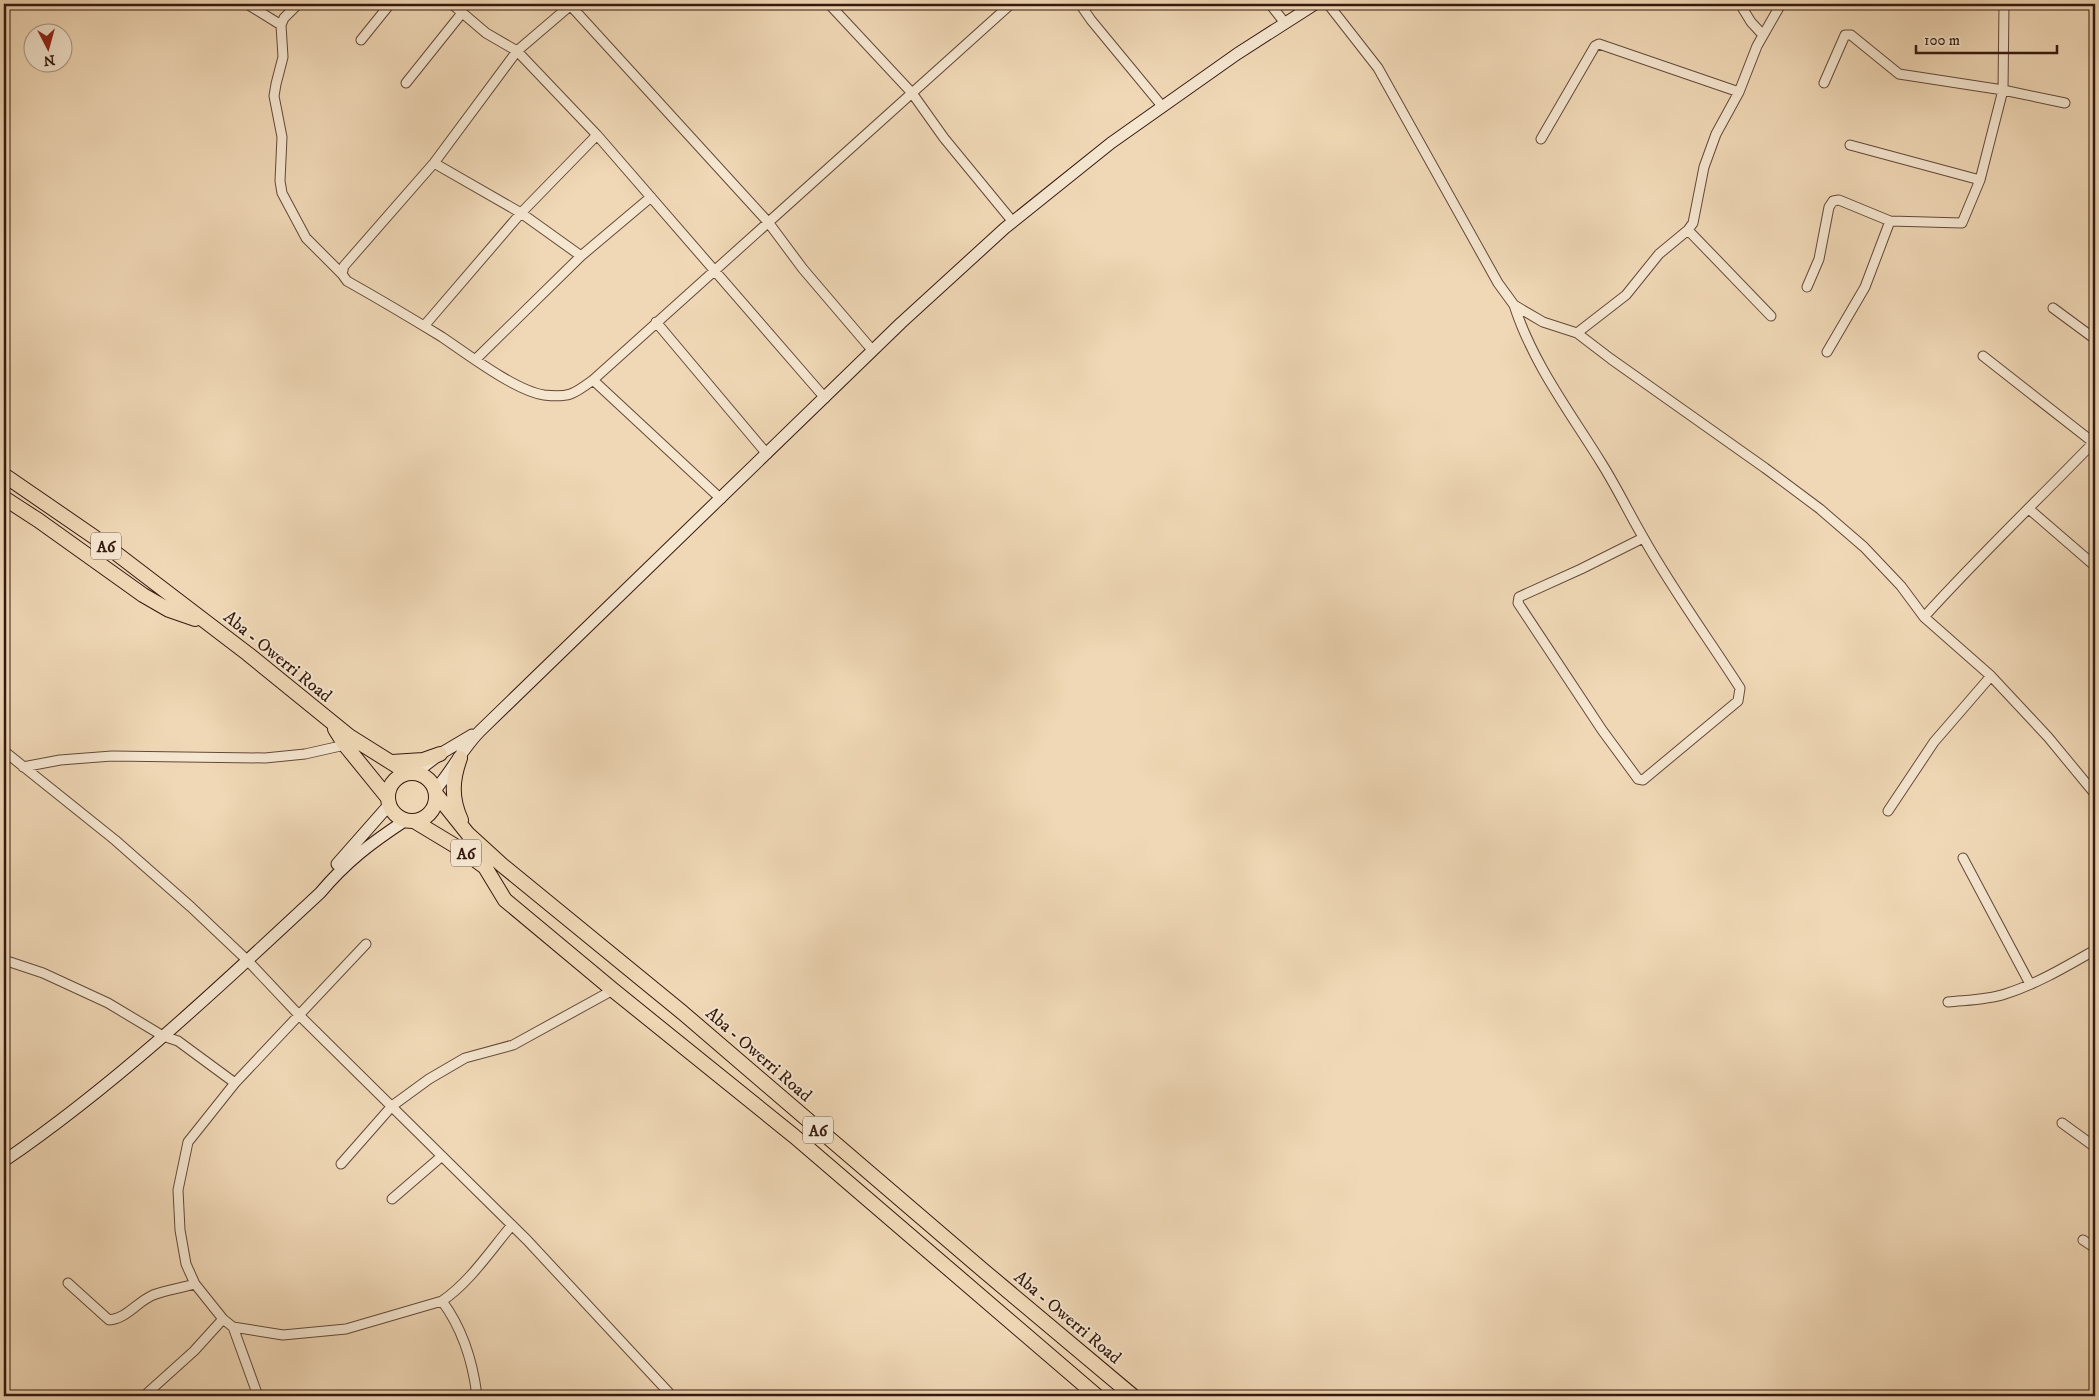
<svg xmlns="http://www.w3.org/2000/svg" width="2099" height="1400" font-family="'IM FELL DW Pica',serif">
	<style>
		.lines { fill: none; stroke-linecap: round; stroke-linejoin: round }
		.minor-casing { stroke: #644939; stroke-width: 11 }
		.secondary-casing { stroke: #35190f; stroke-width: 13 }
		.trunk-casing { stroke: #35190f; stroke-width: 16 }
		.minor { stroke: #f5e6d0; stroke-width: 9 }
		.secondary { stroke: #f5e6d0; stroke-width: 11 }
		.trunk { stroke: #f0d8b6; stroke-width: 14 }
		.labels { text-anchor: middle; stroke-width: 4; stroke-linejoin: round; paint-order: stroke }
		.shield { fill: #f5e6d0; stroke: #6f5649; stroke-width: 1 }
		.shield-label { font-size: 16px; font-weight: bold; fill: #35190f }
		.street-label { font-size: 18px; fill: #35190f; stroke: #f5e6d0 }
	</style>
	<rect width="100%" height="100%" fill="#f0d8b6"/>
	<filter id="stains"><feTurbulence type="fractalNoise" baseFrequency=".004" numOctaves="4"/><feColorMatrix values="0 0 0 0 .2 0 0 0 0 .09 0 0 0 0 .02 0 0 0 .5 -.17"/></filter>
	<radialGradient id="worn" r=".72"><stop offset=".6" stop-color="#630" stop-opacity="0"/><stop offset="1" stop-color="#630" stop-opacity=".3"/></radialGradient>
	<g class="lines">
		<defs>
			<path id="minor" d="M247 4 281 25
				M298 4 284 18 281 25 283 57 276 84 274 96 282 137 280 181 282 193 306 238 342 274
				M452 4 486 33 517 51 597 135 825 398
				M572 4 517 51 434 163 344 266 342 274 347 281C379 299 411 318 442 337 467 354 516 391 544 395 569 398 574 394 593 380
				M829 4 912 93 944 138 1013 222
				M1080 4 1091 20 1162 106
				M1270 4 1285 23
				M1328 4 1378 68 1498 283 1514 305 1543 322 1577 333 1611 359 1765 468 1820 509 1864 547 1901 586 1924 617 1991 676 2048 737 2095 794
				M1740 4 1751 22 1763 35
				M570 5 768 222 803 269 873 351
				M361 40 390 4
				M406 83 462 13
				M1824 83 1845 35H1851L1899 74 2003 90 2065 103
				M1541 139 1595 46 1599 44 1739 92
				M1850 145 1980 180
				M434 163 521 213 581 256
				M1688 230 1771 316
				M1807 287 1819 259 1829 207 1833 201 1839 200 1890 221
				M1514 305C1533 364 1570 412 1602 464 1617 488 1629 513 1643 537 1672 589 1708 638 1740 688L1738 701 1643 780 1638 779 1602 730 1518 603 1519 597 1581 569 1643 538
				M2053 308 2095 339
				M656 322 767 454
				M424 326 521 213 597 135
				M1577 333 1626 295 1659 254 1688 230 1693 223 1704 167 1716 134 1739 92 1757 46 1781 4
				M1827 352 1865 287 1890 221 1962 223 1980 180 2003 90 2004 4
				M1983 356 2094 443
				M476 359 581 256 651 197
				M721 499 593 380 1011 4
				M2029 509 2095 566
				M1924 617C1979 556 2038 500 2095 441
				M4 751 115 840 191 907 248 961 298 1014 527 1240 672 1396
				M23 767 60 760 112 756 265 758 305 754 345 745
				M1888 811 1934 742 1991 676
				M1963 858 2030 984
				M366 944 235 1083 188 1142 178 1190 180 1230 186 1264 195 1284 223 1319 233 1327 283 1335 346 1329 442 1301C470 1282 490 1251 512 1225
				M4 960 43 973 108 1003 163 1036 178 1041 235 1083
				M1948 1002C1967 1000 1987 1000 2005 994 2037 984 2067 966 2095 950
				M2062 1123 2095 1147
				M341 1164 392 1106 429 1079 465 1058 513 1045 613 990
				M392 1199 442 1156
				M2083 1240 2095 1248
				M68 1283 109 1320C126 1319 137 1302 153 1295 166 1290 181 1288 195 1284
				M442 1301C462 1328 473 1363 477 1396
				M233 1327 258 1396
				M144 1396 194 1351 223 1319"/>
			<path id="secondary" d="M415 773 440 754 472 735
				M435 790C452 771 462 749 480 731L901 323 1005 228 1111 143 1237 54 1315 4
				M337 864 389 805
				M4 1161C118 1083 219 987 320 893 347 861 371 843 406 820"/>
			<path id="trunk" d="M4 475 100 541 248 654 349 736 408 773
				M4 498 38 520 143 595 169 610 195 619
				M335 729 345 745 388 798
				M460 758C452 780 451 798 461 820
				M392 762 423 760 440 754
				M388 797a24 24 0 1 1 48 0a24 24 0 1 1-48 0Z
				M436 794 468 834 502 865 683 1013 984 1271 1133 1396
				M414 821 462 850 485 867 505 900 613 990 794 1136 1097 1396"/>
		</defs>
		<!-- minor casing -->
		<use href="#minor" class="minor-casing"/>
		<!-- secondary casing -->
		<use href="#secondary" class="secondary-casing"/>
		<!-- trunk casing -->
		<use href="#trunk" class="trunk-casing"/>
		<!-- minor -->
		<use href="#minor" class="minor"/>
		<!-- secondary -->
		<use href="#secondary" class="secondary"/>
		<!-- trunk -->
		<use href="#trunk" class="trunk"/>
	</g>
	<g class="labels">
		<!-- shield labels -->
		<g class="shield">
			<rect x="91" y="532.5" width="30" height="27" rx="4"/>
			<rect x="451" y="839.5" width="30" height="27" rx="4"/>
			<rect x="803" y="1116.5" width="30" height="27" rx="4"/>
		</g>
		<g class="shield-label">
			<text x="106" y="552">A6</text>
			<text x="466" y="859">A6</text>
			<text x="818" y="1136">A6</text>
		</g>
		<!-- street labels -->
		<g class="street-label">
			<text transform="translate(278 656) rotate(39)" y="6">Aba - Owerri Road</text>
			<text transform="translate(759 1054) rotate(41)" y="6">Aba - Owerri Road</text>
			<text transform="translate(1068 1317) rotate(40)" y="6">Aba - Owerri Road</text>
		</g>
	</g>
	<!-- margin -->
	<rect width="2099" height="1400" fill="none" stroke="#f0d8b6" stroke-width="20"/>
	<rect x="5" y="5" width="2089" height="1390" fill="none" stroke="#35190f" stroke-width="2.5"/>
	<rect x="10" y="10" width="2079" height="1380" fill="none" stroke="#35190f"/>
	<!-- north arrow -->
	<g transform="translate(48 48) rotate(174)"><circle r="24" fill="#f5e6d0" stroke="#a89483"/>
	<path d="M0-4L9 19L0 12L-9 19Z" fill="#8f2418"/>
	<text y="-8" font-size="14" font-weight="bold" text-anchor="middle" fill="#35190f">N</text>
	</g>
	<!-- scale -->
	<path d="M1916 45v8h141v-8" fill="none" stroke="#35190f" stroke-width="2.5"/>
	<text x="1924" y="45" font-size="15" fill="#35190f" stroke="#f5e6d0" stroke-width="4" paint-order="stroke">100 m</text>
	<rect width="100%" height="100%" filter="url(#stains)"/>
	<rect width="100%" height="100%" fill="url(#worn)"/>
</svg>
